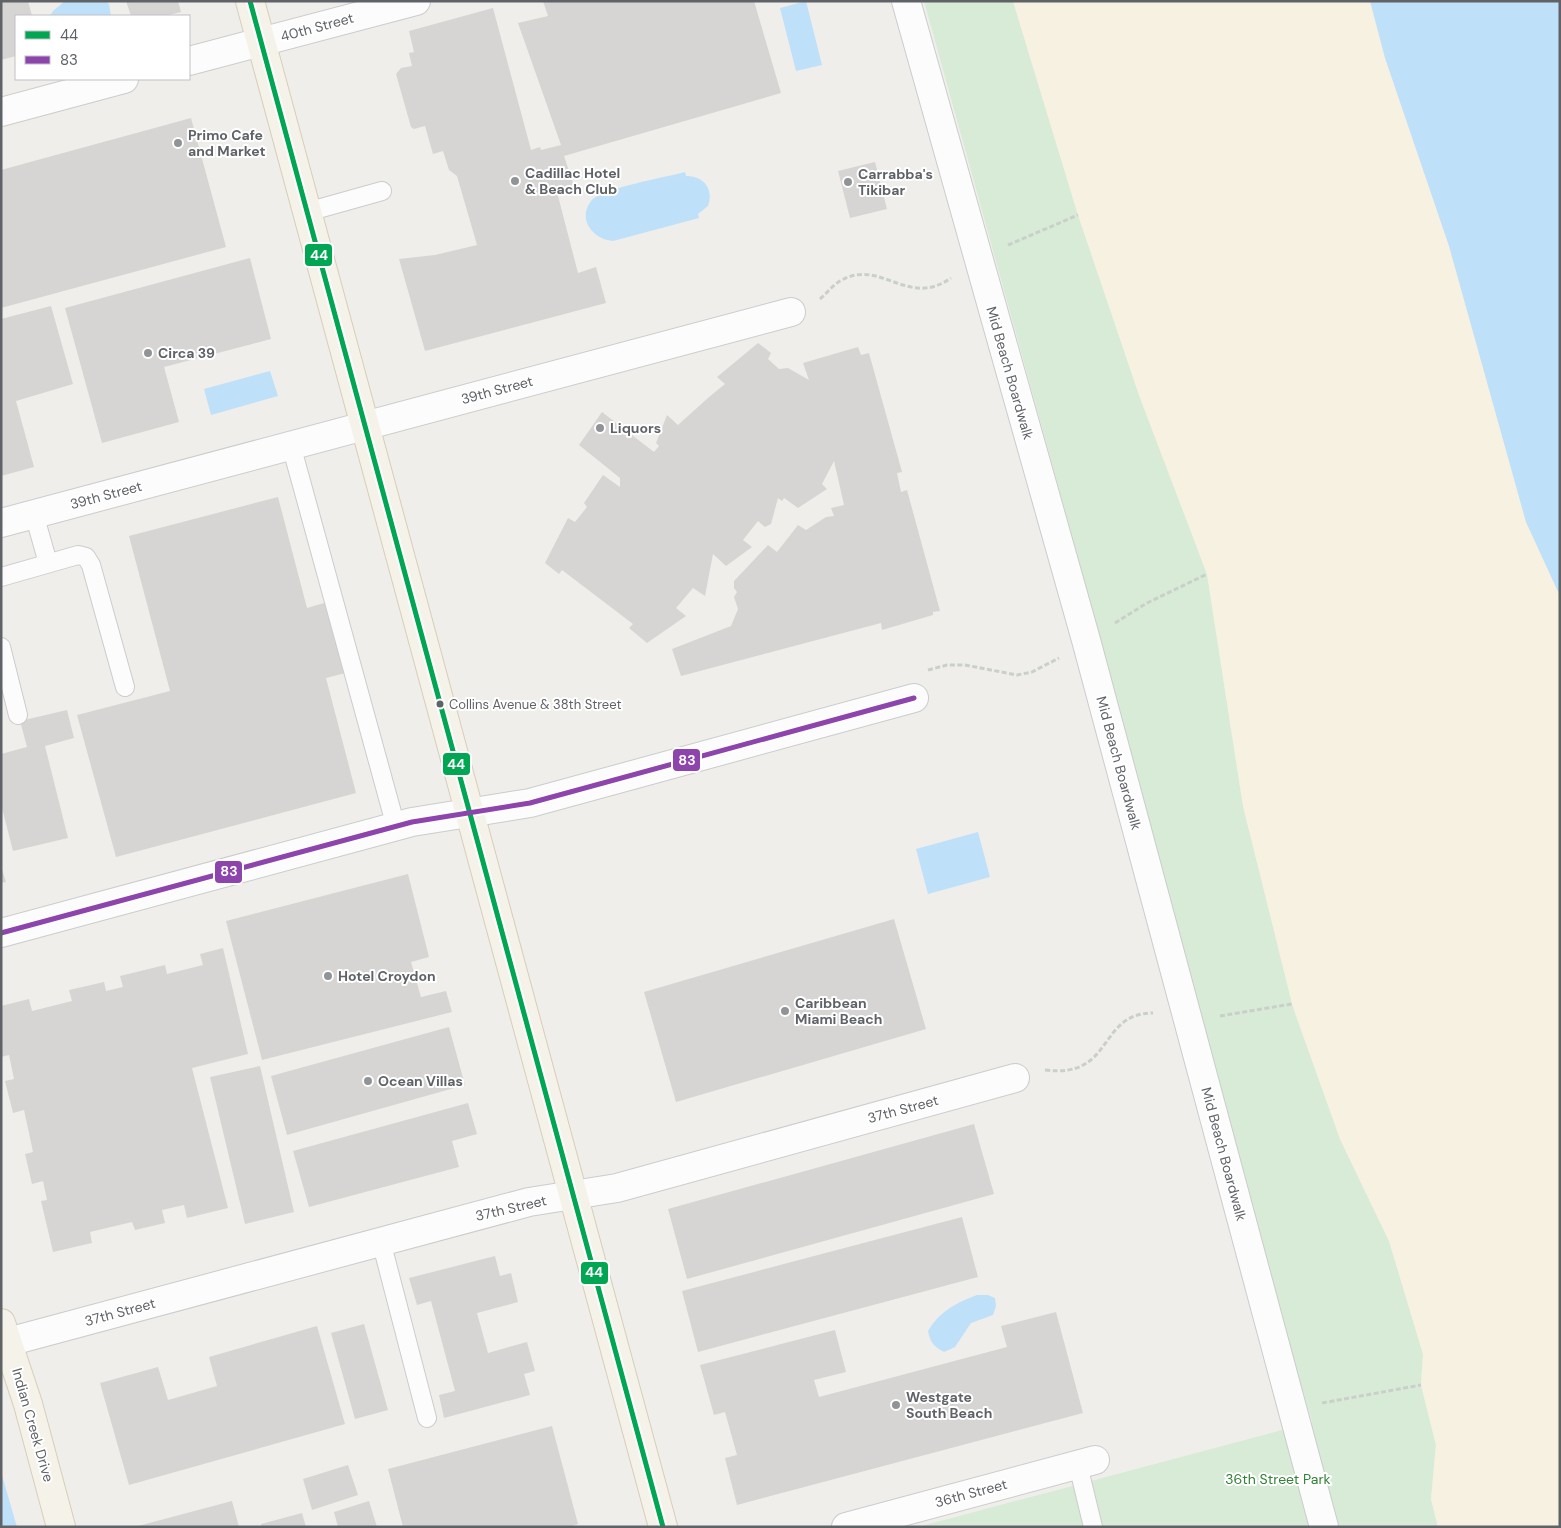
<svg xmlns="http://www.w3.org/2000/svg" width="1561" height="1528" font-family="'DM Sans',sans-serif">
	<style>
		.green { fill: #d8ebd6 }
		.sand { fill: #f6f1e1 }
		.water { fill: #bfe0f9 }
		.building { fill: #d6d5d3 }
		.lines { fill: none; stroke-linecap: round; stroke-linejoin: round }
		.lane-casing { stroke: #cbcccc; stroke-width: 20 }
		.street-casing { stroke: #cbcccc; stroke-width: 30 }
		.primary-casing { stroke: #d7ceb8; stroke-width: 30 }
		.path { stroke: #cacfcc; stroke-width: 3; stroke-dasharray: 5 2.5; stroke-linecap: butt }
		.lane { stroke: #fdfcfc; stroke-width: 18 }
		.street { stroke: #fdfcfc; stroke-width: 28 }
		.primary { stroke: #f4f2e9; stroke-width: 28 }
		.bus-1-casing { stroke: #fff; stroke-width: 9 }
		.bus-2-casing { stroke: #fff; stroke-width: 9 }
		.bus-1 { stroke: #00a651; stroke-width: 5 }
		.bus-2 { stroke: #8e44ad; stroke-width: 5 }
		.poi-dot { fill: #919496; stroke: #fff; stroke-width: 2 }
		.bus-dot { fill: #5f6368; stroke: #fff; stroke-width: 2 }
		.labels { text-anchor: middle; stroke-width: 4; stroke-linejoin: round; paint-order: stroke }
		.bus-label { font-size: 13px; fill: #5f6368; stroke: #fff; text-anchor: start }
		.street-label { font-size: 14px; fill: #5f6368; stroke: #fff }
		.poi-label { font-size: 14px; font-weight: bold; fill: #5f6368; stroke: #fff; text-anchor: start }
		.park-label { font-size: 14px; fill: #348238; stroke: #fff }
		.line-badge { stroke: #fff; stroke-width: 2 }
		.badge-label { font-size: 14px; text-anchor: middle; font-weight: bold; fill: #fff }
	</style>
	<rect width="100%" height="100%" fill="#efeeea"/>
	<!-- green -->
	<path class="green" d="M924 1H1013L1078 215 1139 395 1207 574 1243 806 1295 1013 1340 1139 1389 1241 1423 1354 1421 1385 1436 1445 1431 1499 1438 1527H918L1312 1422 1249 1209 1098 630Z"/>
	<!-- sand -->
	<path class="sand" d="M1013 1H1370L1385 58 1449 246 1526 522 1560 596V1527H1438L1431 1499 1436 1445 1421 1385 1423 1354 1389 1241 1340 1139 1292 1004 1243 806 1207 574 1139 395 1078 215Z"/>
	<!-- water -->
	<path class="water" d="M65 1H106L109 4 111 16H50L53 11Z
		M806 1 822 65 796 71 780 8Z
		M1370 1H1560V596L1526 522 1449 246 1385 58Z
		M685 172 686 176C704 176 714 189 708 206L698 214 699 218 613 241C593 240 576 218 592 200 603 188 667 177 685 172Z
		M270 371 278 396 211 415 204 389Z
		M978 832 990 877 928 894 916 849Z
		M977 1295H988L995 1298 996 1306 993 1315 971 1323 955 1347 944 1352C934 1347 930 1342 928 1331 940 1311 956 1303 977 1295Z
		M1 1472 17 1527H1Z"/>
	<!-- building -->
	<path class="building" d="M1 1H28L32 16H16V56L1 60Z
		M126 1H178L181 12 165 16H131Z
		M543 1H754L781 93 564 156 574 186 557 192 578 273 596 267 606 303 425 351 399 259 435 255 477 245 457 176 449 170 443 151 433 154 425 126 414 129 411 127 396 74 401 68 412 66 409 53 414 52 409 31 493 8 531 150 540 147 541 150 561 145 518 23 548 16Z
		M191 118 226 247 1 308V170Z
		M875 162 887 209 850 218 838 171Z
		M250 258 271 339 164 367 179 422 102 443 65 308Z
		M51 306 73 384 16 401 34 467 1 476V319Z
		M758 343 771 353 768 359 779 369 788 368 809 380 803 363 858 347 861 355 869 353 902 472 897 473 901 492 907 490 940 611 933 612V615L882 630 881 623 681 676 672 649 731 626 738 609 734 597 737 592 734 588V581L768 545 777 552 798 525 806 530 826 517 834 516 831 508 844 505 834 461 822 484 827 489 798 508 784 498 782 501 778 498 771 524 765 527 758 521 743 540 752 547 726 566 713 554 705 596 693 588 676 608 686 616 647 643 629 628 633 624 562 570 559 574 545 563 568 518 575 522 587 507 584 503 603 475 620 487V478L579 445 602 412 654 452 659 446 656 443 667 415 678 425 709 397 725 384 717 377Z
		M278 497 307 608 338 599 357 670 326 678 356 793 116 857 77 715 170 691 129 536Z
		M67 710 74 738 45 746 68 838 13 851 1 804V754L27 747 20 721Z
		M1 866 6 882 1 883Z
		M408 874 429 957 411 962 421 997 446 991 452 1012 262 1060 226 921Z
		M894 919 926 1029 676 1102 644 992Z
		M223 948 248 1054 192 1068 228 1208 187 1218 184 1205 162 1210 165 1223 135 1230 132 1222 90 1232 92 1243 53 1252 41 1201 47 1200 43 1181 32 1184 25 1154 33 1152 24 1110 13 1113 5 1081 14 1079 9 1055 1 1057V1006L29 999 32 1011 72 1001 69 990 104 982 106 991 123 987 120 976 165 965 167 974 203 965 200 954Z
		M449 1027 465 1085 287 1135 271 1076Z
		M260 1066 294 1212 245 1224 210 1077Z
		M468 1103 477 1134 452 1141 459 1167 309 1207 293 1151Z
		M974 1124 994 1194 687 1279 668 1209Z
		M962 1217 978 1277 698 1352 682 1291Z
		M495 1256 500 1276 511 1273 518 1302 477 1313 488 1353 527 1342 535 1371 524 1374 530 1395 444 1418 439 1395 455 1391 431 1301 417 1305 409 1278Z
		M1056 1312 1083 1413 737 1505 725 1458 737 1455 725 1412 714 1415 700 1365 835 1330 846 1372 814 1380 819 1397 1007 1347 1001 1326Z
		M364 1324 388 1410 355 1419 331 1333Z
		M317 1326 345 1424 129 1485 100 1383 158 1367 168 1400 217 1386 209 1357Z
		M552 1426 578 1524 568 1527H403L388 1469Z
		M348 1465 358 1495 312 1510 303 1479Z
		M232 1501 239 1527H138V1526Z
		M369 1501 377 1527H338L334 1512Z
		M302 1513 306 1527H261V1524Z"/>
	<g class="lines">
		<defs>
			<path id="lane" d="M307 212 382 191
				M291 445 396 827
				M34 514 48 563
				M1 577 78 555 86 557 91 565 125 687
				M1 647 18 715
				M381 1241 427 1418
				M1078 1465 1093 1527"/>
			<path id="street" d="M906 1 1086 640 1324 1527
				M189 61 416 1
				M1 112 124 79
				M1 523 791 312
				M1 933 412 822 530 803 914 698
				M8 1342 529 1202 617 1188 1015 1078
				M846 1527 1095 1460"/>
			<path id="primary" d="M250 1 663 1527
				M1 1323 28 1404 61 1527"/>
		</defs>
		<!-- lane casing -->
		<use href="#lane" class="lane-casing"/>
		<!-- street casing -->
		<use href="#street" class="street-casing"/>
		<!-- primary casing -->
		<use href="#primary" class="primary-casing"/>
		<!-- path -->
		<path class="path" d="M1008 245 1078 215
			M820 299C827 293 833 285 840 281 881 257 907 309 951 278
			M1115 623 1147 603 1207 574
			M928 670 947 665H965L1017 675 1032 672 1059 658
			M1220 1016 1292 1004
			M1045 1070C1115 1079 1097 1013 1153 1013
			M1322 1403 1421 1385"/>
		<!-- lane -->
		<use href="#lane" class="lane"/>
		<!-- street -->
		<use href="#street" class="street"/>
		<!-- primary -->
		<use href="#primary" class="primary"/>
		<defs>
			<path id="bus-1" d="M250 1 663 1527"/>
			<path id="bus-2" d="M1 933 412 822 530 803 914 698"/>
		</defs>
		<!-- bus-1 casing -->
		<use href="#bus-1" class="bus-1-casing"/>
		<!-- bus-2 casing -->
		<use href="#bus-2" class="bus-2-casing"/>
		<!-- bus-1 -->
		<use href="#bus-1" class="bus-1"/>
		<!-- bus-2 -->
		<use href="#bus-2" class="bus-2"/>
	</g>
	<!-- markers -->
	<g class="poi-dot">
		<circle cx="178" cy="143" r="5"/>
		<circle cx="515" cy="181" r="5"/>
		<circle cx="848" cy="182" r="5"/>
		<circle cx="148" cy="353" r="5"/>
		<circle cx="600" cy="428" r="5"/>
		<circle cx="328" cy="976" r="5"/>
		<circle cx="785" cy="1011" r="5"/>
		<circle cx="368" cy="1081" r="5"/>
		<circle cx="896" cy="1405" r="5"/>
	</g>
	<circle class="bus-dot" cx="440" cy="704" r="4.5"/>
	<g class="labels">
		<!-- bus labels -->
		<g class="bus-label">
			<text x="449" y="709">Collins Avenue &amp; 38th Street</text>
		</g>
		<!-- street labels -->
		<g class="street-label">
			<text transform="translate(317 27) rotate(-15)" y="5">40th Street</text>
			<text transform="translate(1010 373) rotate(74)" y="5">Mid Beach Boardwalk</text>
			<text transform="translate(497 390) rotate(-15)" y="5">39th Street</text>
			<text transform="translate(106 495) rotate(-15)" y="5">39th Street</text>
			<text transform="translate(1119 763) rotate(75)" y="5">Mid Beach Boardwalk</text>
			<text transform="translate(903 1109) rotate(-15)" y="5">37th Street</text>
			<text transform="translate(1224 1154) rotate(75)" y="5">Mid Beach Boardwalk</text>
			<text transform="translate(511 1208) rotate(-13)" y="5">37th Street</text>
			<text transform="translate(120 1312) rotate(-15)" y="5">37th Street</text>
			<text transform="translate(33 1425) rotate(74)" y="5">Indian Creek Drive</text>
			<text transform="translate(971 1493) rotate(-15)" y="5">36th Street</text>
		</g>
		<!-- poi labels -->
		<g class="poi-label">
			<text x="188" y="140">Primo Cafe<tspan x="188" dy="16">and Market</tspan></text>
			<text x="525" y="178">Cadillac Hotel<tspan x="525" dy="16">&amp; Beach Club</tspan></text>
			<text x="858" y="179">Carrabba's<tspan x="858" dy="16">Tikibar</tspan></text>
			<text x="158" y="358">Circa 39</text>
			<text x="610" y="433">Liquors</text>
			<text x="338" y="981">Hotel Croydon</text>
			<text x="795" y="1008">Caribbean<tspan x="795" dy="16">Miami Beach</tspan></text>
			<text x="378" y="1086">Ocean Villas</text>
			<text x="906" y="1402">Westgate<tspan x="906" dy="16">South Beach</tspan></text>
		</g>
		<!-- park labels -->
		<g class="park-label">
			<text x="1278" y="1484">36th Street Park</text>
		</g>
	</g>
	<g class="line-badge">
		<rect x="304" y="243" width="29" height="24" rx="5" fill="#00a651"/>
		<rect x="672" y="748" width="29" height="24" rx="5" fill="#8e44ad"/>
		<rect x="442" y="752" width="29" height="24" rx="5" fill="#00a651"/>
		<rect x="214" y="860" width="29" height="24" rx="5" fill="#8e44ad"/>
		<rect x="580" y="1261" width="29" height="24" rx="5" fill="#00a651"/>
	</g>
	<g class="badge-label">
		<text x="319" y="260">44</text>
		<text x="687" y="765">83</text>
		<text x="456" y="769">44</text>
		<text x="229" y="876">83</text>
		<text x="594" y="1277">44</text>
	</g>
	<!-- border -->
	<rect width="1561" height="1528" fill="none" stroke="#5f6368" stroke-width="5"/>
	<!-- legend -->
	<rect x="15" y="15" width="175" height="65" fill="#ffffff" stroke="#bfc1c3"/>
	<rect x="25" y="31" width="25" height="8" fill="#00a651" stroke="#bfc1c3"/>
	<text x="60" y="40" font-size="15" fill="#5f6368">44</text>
	<rect x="25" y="56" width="25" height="8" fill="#8e44ad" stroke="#bfc1c3"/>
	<text x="60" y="65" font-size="15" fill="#5f6368">83</text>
</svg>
